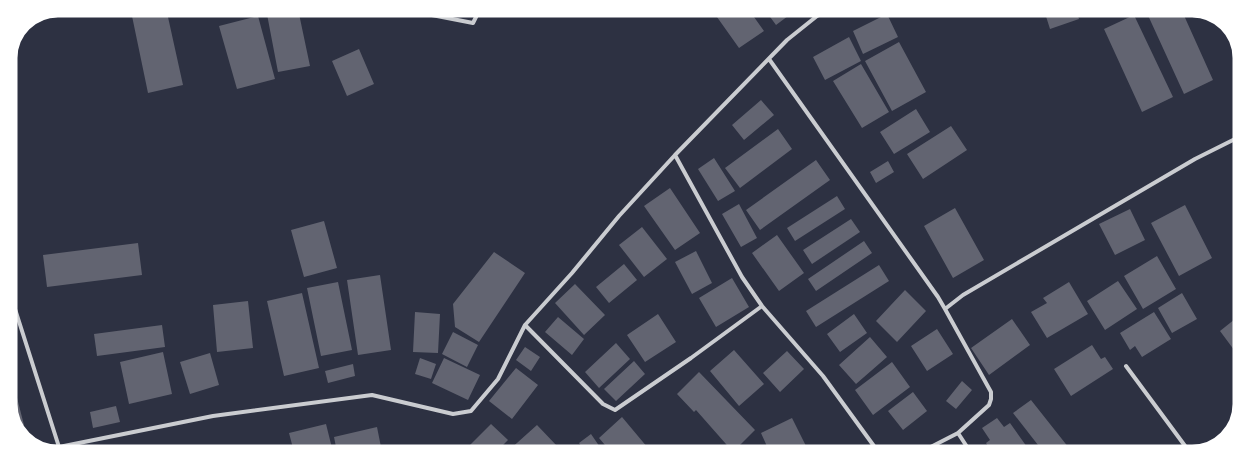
<svg xmlns="http://www.w3.org/2000/svg" width="1250" height="462" font-family="Roboto,sans-serif">
	<style>
		.building { fill: #626471 }
		.lines { fill: none; stroke-linecap: round; stroke-linejoin: round }
		.minor { stroke: #caccd0; stroke-width: 4 }
		.rim { fill: none; stroke: #fff; stroke-width: 5 }
	</style>
	<rect width="100%" height="100%" fill="#2d3142"/>
	<!-- building -->
	<path class="building" d="M145 8H156V10L166 8 183 85 148 93 132 16 139 14 138 10Z
		M266 9H298L310 66 278 72Z
		M712 10H749L764 31 739 48Z
		M765 10H796L776 25Z
		M1044 10H1076L1079 19 1050 29Z
		M1088 10H1104L1091 16Z
		M1146 11H1182L1213 80 1184 94Z
		M887 14 898 37 863 54 853 31Z
		M1134 15 1173 97 1142 112 1104 29Z
		M258 16 275 79 237 89 219 26Z
		M849 37 861 61 825 80 813 57Z
		M899 42 926 92 892 111 865 61Z
		M359 49 374 84 347 96 332 61Z
		M861 64 889 112 862 128 833 81Z
		M761 100 774 115 744 140 732 125Z
		M916 109 930 132 894 154 880 132Z
		M951 126 967 150 923 179 907 154Z
		M778 129 792 149 740 188 725 168Z
		M714 158 735 191 718 201 698 169Z
		M816 160 830 180 760 230 746 210Z
		M888 161 894 172 876 183 870 172Z
		M670 188 700 233 675 250 644 206Z
		M837 196 845 209 795 241 787 228Z
		M739 204 757 238 741 247 722 214Z
		M1185 205 1212 258 1179 276 1151 223Z
		M955 208 984 260 953 278 924 226Z
		M1130 209 1145 240 1115 255 1099 224Z
		M851 219 860 232 812 264 803 250Z
		M324 221 337 268 304 277 291 230Z
		M642 227 667 259 644 277 619 245Z
		M777 235 804 273 779 291 752 253Z
		M864 241 872 253 816 291 808 279Z
		M138 243 142 275 47 287 43 255Z
		M696 251 712 283 692 294 675 262Z
		M494 252 525 273 479 342 455 327 453 304Z
		M1157 256 1176 289 1143 309 1124 276Z
		M624 264 637 280 609 303 596 287Z
		M879 265 889 281 816 327 806 311Z
		M380 275 391 350 358 355 347 280Z
		M732 278 749 307 716 327 699 298Z
		M1118 281 1137 309 1105 330 1087 301Z
		M338 282 352 350 321 356 307 288Z
		M1069 282 1088 314 1047 338 1031 312 1047 303 1043 298Z
		M575 284 605 315 584 335 555 303Z
		M905 290 926 311 897 342 876 321Z
		M302 293 319 368 284 376 267 301Z
		M1182 293 1197 319 1172 333 1158 308Z
		M248 301 253 348 217 352 213 305Z
		M415 312 440 314 438 353 413 352Z
		M1154 312 1171 339 1142 357 1135 346 1130 350 1120 333Z
		M658 314 676 342 645 362 627 335Z
		M854 314 867 333 840 352 827 334Z
		M1240 315V358L1220 331Z
		M558 317 584 339 572 355 545 332Z
		M1012 319 1030 345 989 375 971 348Z
		M162 325 165 347 97 356 94 334Z
		M937 329 953 354 927 371 911 346Z
		M453 332 478 345 467 367 442 354Z
		M870 337 887 357 856 384 839 365Z
		M616 343 630 359 599 388 585 372Z
		M1092 345 1101 359 1105 357 1113 369 1071 396 1054 369Z
		M525 347 540 357 531 371 516 360Z
		M734 350 764 384 739 406 710 371Z
		M787 351 804 369 780 392 763 373Z
		M163 352 172 394 129 404 120 362Z
		M210 353 219 385 190 394 180 362Z
		M420 358 436 364 431 379 415 374Z
		M444 358 480 375 468 400 432 383Z
		M634 361 645 374 616 401 604 389Z
		M892 362 910 387 873 415 855 390Z
		M353 364 355 376 328 383 325 371Z
		M516 368 538 385 512 419 489 401Z
		M699 372 755 430 733 452 696 410 694 412 677 394Z
		M962 381 972 390 956 409 946 401Z
		M15 390 24 425 16 427 8 407V392Z
		M913 392 927 411 903 430 888 411Z
		M1031 400 1069 448 1062 454H1045L1013 413Z
		M116 406 120 422 93 428 90 412Z
		M622 417 648 448 642 453H618L614 448 610 451 599 438Z
		M792 418 806 446 791 453H770L761 433Z
		M997 418 1004 427 1010 423 1032 454H993L986 443 990 440 982 428Z
		M326 424 333 452H294L289 433Z
		M491 424 508 440 496 452H463Z
		M537 425 557 446 549 452H507Z
		M377 427 382 452H337L334 437Z
		M591 434 604 453H586L579 443Z
		M229 447 230 452H212L211 451Z"/>
	<g class="lines">
		<!-- minor -->
		<path class="minor" d="M401 9 473 23 480 9
			M813 10 817 16
			M769 59 938 297 945 309 963 295 1195 159 1241 136
			M8 287 59 447
			M762 306 823 376 879 453
			M525 325 603 404 615 410 691 358 762 306 742 277 675 155
			M1126 366 1191 454
			M958 433 971 453
			M60 451 59 447 213 416 372 395 453 414 471 411 498 379 525 325 572 273 619 216 675 155 787 40 817 16 832 10
			M919 453 958 433 989 405 991 399V392L945 309"/>
	</g>
	<!-- crop -->
	<path d="M0 0H1250V462H0ZM58 15H1192A43 43 0 0 1 1235 58V404A43 43 0 0 1 1192 447H58A43 43 0 0 1 15 404V58A43 43 0 0 1 58 15Z" fill="#fff" fill-rule="evenodd"/>
	<path class="rim" d="M58 15H1192A43 43 0 0 1 1235 58V404A43 43 0 0 1 1192 447H58A43 43 0 0 1 15 404V58A43 43 0 0 1 58 15Z"/>
</svg>
